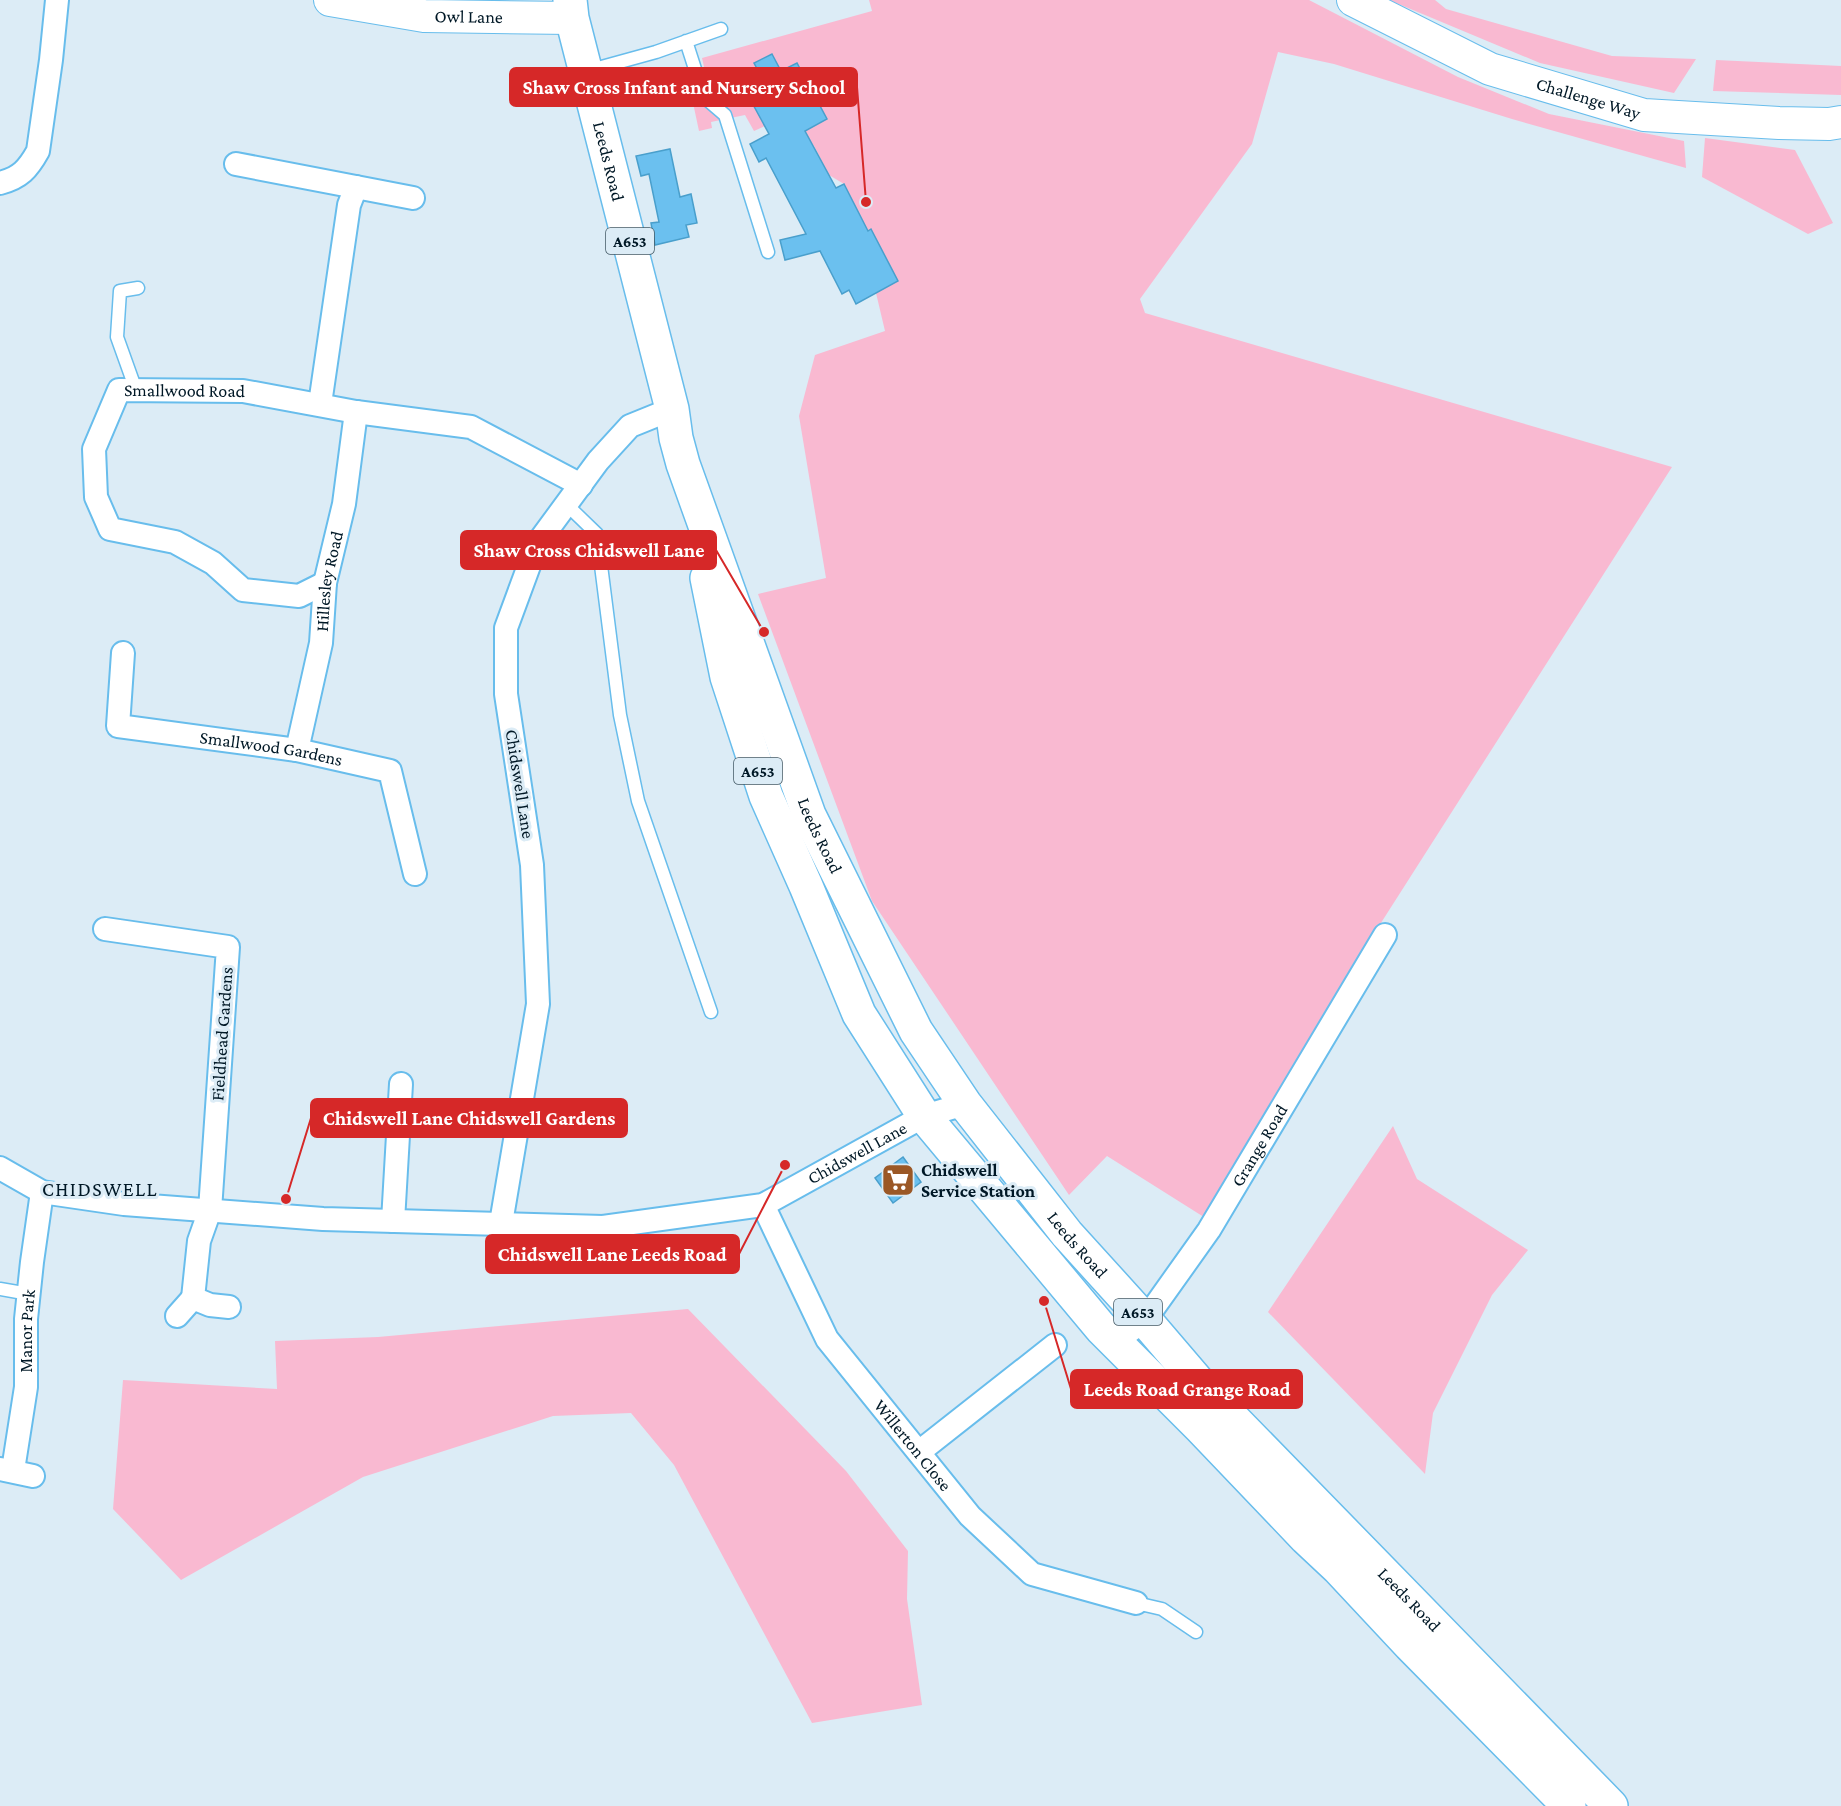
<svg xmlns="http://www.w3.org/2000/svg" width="1841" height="1806" font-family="'Crimson Pro',serif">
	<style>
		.green { fill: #f9b9d1 }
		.building { fill: #6bc0ef; stroke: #499fcc; stroke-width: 1.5 }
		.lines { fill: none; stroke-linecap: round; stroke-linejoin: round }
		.service-casing { stroke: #68bdec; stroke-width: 15 }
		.minor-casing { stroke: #68bdec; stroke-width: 26 }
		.secondary-casing { stroke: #68bdec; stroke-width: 34 }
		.primary-casing { stroke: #68bdec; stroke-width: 36 }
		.service { stroke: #fff; stroke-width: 12 }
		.minor { stroke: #fff; stroke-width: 22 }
		.secondary { stroke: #fff; stroke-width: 32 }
		.primary { stroke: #fff; stroke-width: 33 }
		.labels { text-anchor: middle; stroke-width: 6; stroke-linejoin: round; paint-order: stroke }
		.shield { fill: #dcecf6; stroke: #425864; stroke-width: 1.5 }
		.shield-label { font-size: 16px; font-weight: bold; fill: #001826 }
		.street-label { font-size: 18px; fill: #001826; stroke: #dcecf6 }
		.poi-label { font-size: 18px; font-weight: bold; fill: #001826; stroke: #dcecf6; text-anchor: start }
		.neighbourhood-label { font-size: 20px; letter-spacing: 1.5px; fill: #001826; stroke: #dcecf6 }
		.leader { fill: none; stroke: #d62828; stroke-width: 2 }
		.callout-dot { fill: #d62828; stroke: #dcecf6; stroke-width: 2 }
		.callout { fill: #d62828; stroke: #d62828; stroke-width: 2 }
		.callout-label { font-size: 20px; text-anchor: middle; font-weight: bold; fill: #fff }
	</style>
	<rect width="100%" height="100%" fill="#dcecf6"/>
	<!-- green -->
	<path class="green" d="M869 0H1309L1458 77 1549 114 1684 141 1686 168 1512 119 1334 64 1278 52 1252 144 1140 299 1145 313 1672 467 1379 926 1207 1219 1107 1156 1069 1195 872 901 758 594 826 578 799 416 815 355 885 331 876 293 898 281 871 229 868 231 844 184 829 175 814 146 801 133 827 119 797 63 781 71 771 54 754 63 768 89 750 99 765 126 754 131 745 115 711 122 712 128 699 131 689 84 707 80 702 58 872 11Z
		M1389 0H1435L1446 9 1612 56 1696 59 1674 93 1540 63Z
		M1716 60 1841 66V95L1713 91Z
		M1705 138 1795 150 1833 223 1808 234 1702 177Z
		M1393 1126 1417 1179 1528 1250 1492 1295 1433 1413 1425 1474 1268 1312Z
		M688 1309 846 1471 908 1551 907 1599 922 1705 812 1723 674 1465 631 1413 553 1416 363 1477 181 1580 113 1509 123 1380 277 1389 275 1341 378 1337Z"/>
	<!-- building -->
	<path class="building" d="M772 54 781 71 797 63 827 119 805 131 836 188 844 184 868 231 871 229 898 281 856 304 849 290 842 294 820 251 785 260 780 240 806 234 766 158 759 162 750 144 769 134 750 99 768 89 754 63Z
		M670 149 680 197 691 194 697 223 686 225 689 237 655 245 651 223 659 222 649 174 641 176 636 156Z
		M903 1157 921 1182 893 1203 875 1178Z"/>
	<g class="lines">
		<defs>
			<path id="service" d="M686 41 704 97 725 115 768 252
				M587 71 656 52 721 29
				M136 390 117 337 120 291 138 288
				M566 504 597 534 620 715 638 801 711 1012
				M0 1289 29 1294
				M1136 1603 1162 1609 1196 1632"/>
			<g id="minor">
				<path d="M236 164 413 198"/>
				<path d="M0 183C20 178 28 169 38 151L51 60 57 0"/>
				<path d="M320 404 349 205 356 187"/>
				<path id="s1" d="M325 583 299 596 243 590 213 563 175 542 110 529 96 497 94 449 119 390 243 391 356 412 471 427 581 485"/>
				<path id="s2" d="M123 653 118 726 297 750 390 771 415 874"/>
				<path id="s3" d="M297 750 321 643 325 583 344 504 356 412"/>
				<path d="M105 929 228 947 210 1210 199 1241 193 1298 210 1305 229 1307"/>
				<path id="s4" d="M0 1168 42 1192 124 1204 323 1219 603 1227 763 1205 924 1116 965 1104"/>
				<path id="s5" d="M763 1205 827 1339 970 1516 1032 1574 1136 1603"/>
				<path d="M393 1221 401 1084"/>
				<path d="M501 1223 538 1004 532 865 506 694V628L537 544 598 461 630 426 672 409"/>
				<path d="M177 1316 193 1298"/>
				<path id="s6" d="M1115 1342 1145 1320 1209 1230 1385 935"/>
				<path d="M919 1452 1055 1345"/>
				<path d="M0 1469 33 1476"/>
				<path id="s7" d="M13 1470 26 1387V1319L32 1262 42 1192"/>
			</g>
			<g id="secondary">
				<path id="s8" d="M330 0 424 16 572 18"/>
				<path id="s9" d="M1353 0 1490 69 1644 115 1779 123 1829 124 1841 122"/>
			</g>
			<g id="primary">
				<path id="s10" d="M570 0 572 18 672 409 676 438 683 464 809 815 916 1031 965 1104 1067 1234 1145 1320 1204 1389 1611 1806"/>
				<path d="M707 578 727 677 766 796 806 886 859 1014 924 1116 1101 1328 1201 1428 1306 1538 1338 1568 1410 1645 1569 1806"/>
			</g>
		</defs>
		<!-- service casing -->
		<use href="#service" class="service-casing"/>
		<!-- minor casing -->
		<use href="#minor" class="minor-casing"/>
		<!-- secondary casing -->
		<use href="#secondary" class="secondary-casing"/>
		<!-- primary casing -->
		<use href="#primary" class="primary-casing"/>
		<!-- service -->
		<use href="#service" class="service"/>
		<!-- minor -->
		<use href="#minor" class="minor"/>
		<!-- secondary -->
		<use href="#secondary" class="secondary"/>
		<!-- primary -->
		<use href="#primary" class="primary"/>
	</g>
	<!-- icons -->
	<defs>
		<symbol id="supermarket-square" viewBox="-11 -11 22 22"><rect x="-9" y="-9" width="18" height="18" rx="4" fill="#9b5826" stroke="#dcecf6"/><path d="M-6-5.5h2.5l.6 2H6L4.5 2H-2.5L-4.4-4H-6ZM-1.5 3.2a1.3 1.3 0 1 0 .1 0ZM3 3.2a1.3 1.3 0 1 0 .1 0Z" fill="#fff"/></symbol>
	</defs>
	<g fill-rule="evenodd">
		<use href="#supermarket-square" x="879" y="1161" width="38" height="38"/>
	</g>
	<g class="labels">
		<!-- shield labels -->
		<g class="shield">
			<rect x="606" y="228" width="48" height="26" rx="4.5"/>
			<rect x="734" y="758" width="48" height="26" rx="4.5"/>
			<rect x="1114" y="1299" width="48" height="26" rx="4.5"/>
		</g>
		<g class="shield-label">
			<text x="630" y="247">A653</text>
			<text x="758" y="777">A653</text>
			<text x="1138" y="1318">A653</text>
		</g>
		<!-- street labels -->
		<g class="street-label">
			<text dy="6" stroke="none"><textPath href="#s8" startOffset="140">Owl Lane</textPath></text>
			<text dy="6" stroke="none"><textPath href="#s9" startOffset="256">Challenge Way</textPath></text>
			<text dy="6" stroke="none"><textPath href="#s10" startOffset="166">Leeds Road</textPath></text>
			<text dy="6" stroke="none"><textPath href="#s1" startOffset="448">Smallwood Road</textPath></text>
			<text dy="6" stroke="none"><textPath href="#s3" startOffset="172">Hillesley Road</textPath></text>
			<text dy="6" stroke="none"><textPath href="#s2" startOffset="228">Smallwood Gardens</textPath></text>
			<text transform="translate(520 784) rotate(81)" y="6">Chidswell Lane</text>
			<text dy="6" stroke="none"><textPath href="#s10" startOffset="874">Leeds Road</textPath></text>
			<text transform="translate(222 1034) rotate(-86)" y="6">Fieldhead Gardens</text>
			<text dy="6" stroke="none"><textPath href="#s6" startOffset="246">Grange Road</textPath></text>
			<text dy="6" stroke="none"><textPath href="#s4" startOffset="880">Chidswell Lane</textPath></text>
			<text dy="6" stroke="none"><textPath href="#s10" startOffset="1360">Leeds Road</textPath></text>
			<text dy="6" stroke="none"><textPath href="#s7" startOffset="140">Manor Park</textPath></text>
			<text dy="6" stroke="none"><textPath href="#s5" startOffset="285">Willerton Close</textPath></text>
			<text dy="6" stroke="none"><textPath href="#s10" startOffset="1846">Leeds Road</textPath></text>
		</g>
		<!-- poi labels -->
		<g class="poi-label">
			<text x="921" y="1176">Chidswell<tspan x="921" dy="21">Service Station</tspan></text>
		</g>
		<!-- neighbourhood labels -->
		<g class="neighbourhood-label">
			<text x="100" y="1196">CHIDSWELL</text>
		</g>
	</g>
	<!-- callouts -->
	<path class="leader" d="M866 202L857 87M764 632L716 550M286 1199L311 1118M785 1165L739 1254M1044 1301L1071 1389"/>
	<g class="callout-dot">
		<circle cx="866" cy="202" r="6"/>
		<circle cx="764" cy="632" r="6"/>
		<circle cx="286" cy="1199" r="6"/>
		<circle cx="785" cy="1165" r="6"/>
		<circle cx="1044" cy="1301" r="6"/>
	</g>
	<g class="callout">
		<rect x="510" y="68" width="347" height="38" rx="6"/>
		<rect x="461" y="531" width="255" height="38" rx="6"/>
		<rect x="311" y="1099" width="316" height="38" rx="6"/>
		<rect x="486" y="1235" width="253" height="38" rx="6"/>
		<rect x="1071" y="1370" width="231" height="38" rx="6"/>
	</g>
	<g class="callout-label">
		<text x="684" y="94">Shaw Cross Infant and Nursery School</text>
		<text x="589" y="557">Shaw Cross Chidswell Lane</text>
		<text x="469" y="1125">Chidswell Lane Chidswell Gardens</text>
		<text x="612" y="1261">Chidswell Lane Leeds Road</text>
		<text x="1187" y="1396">Leeds Road Grange Road</text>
	</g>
</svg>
